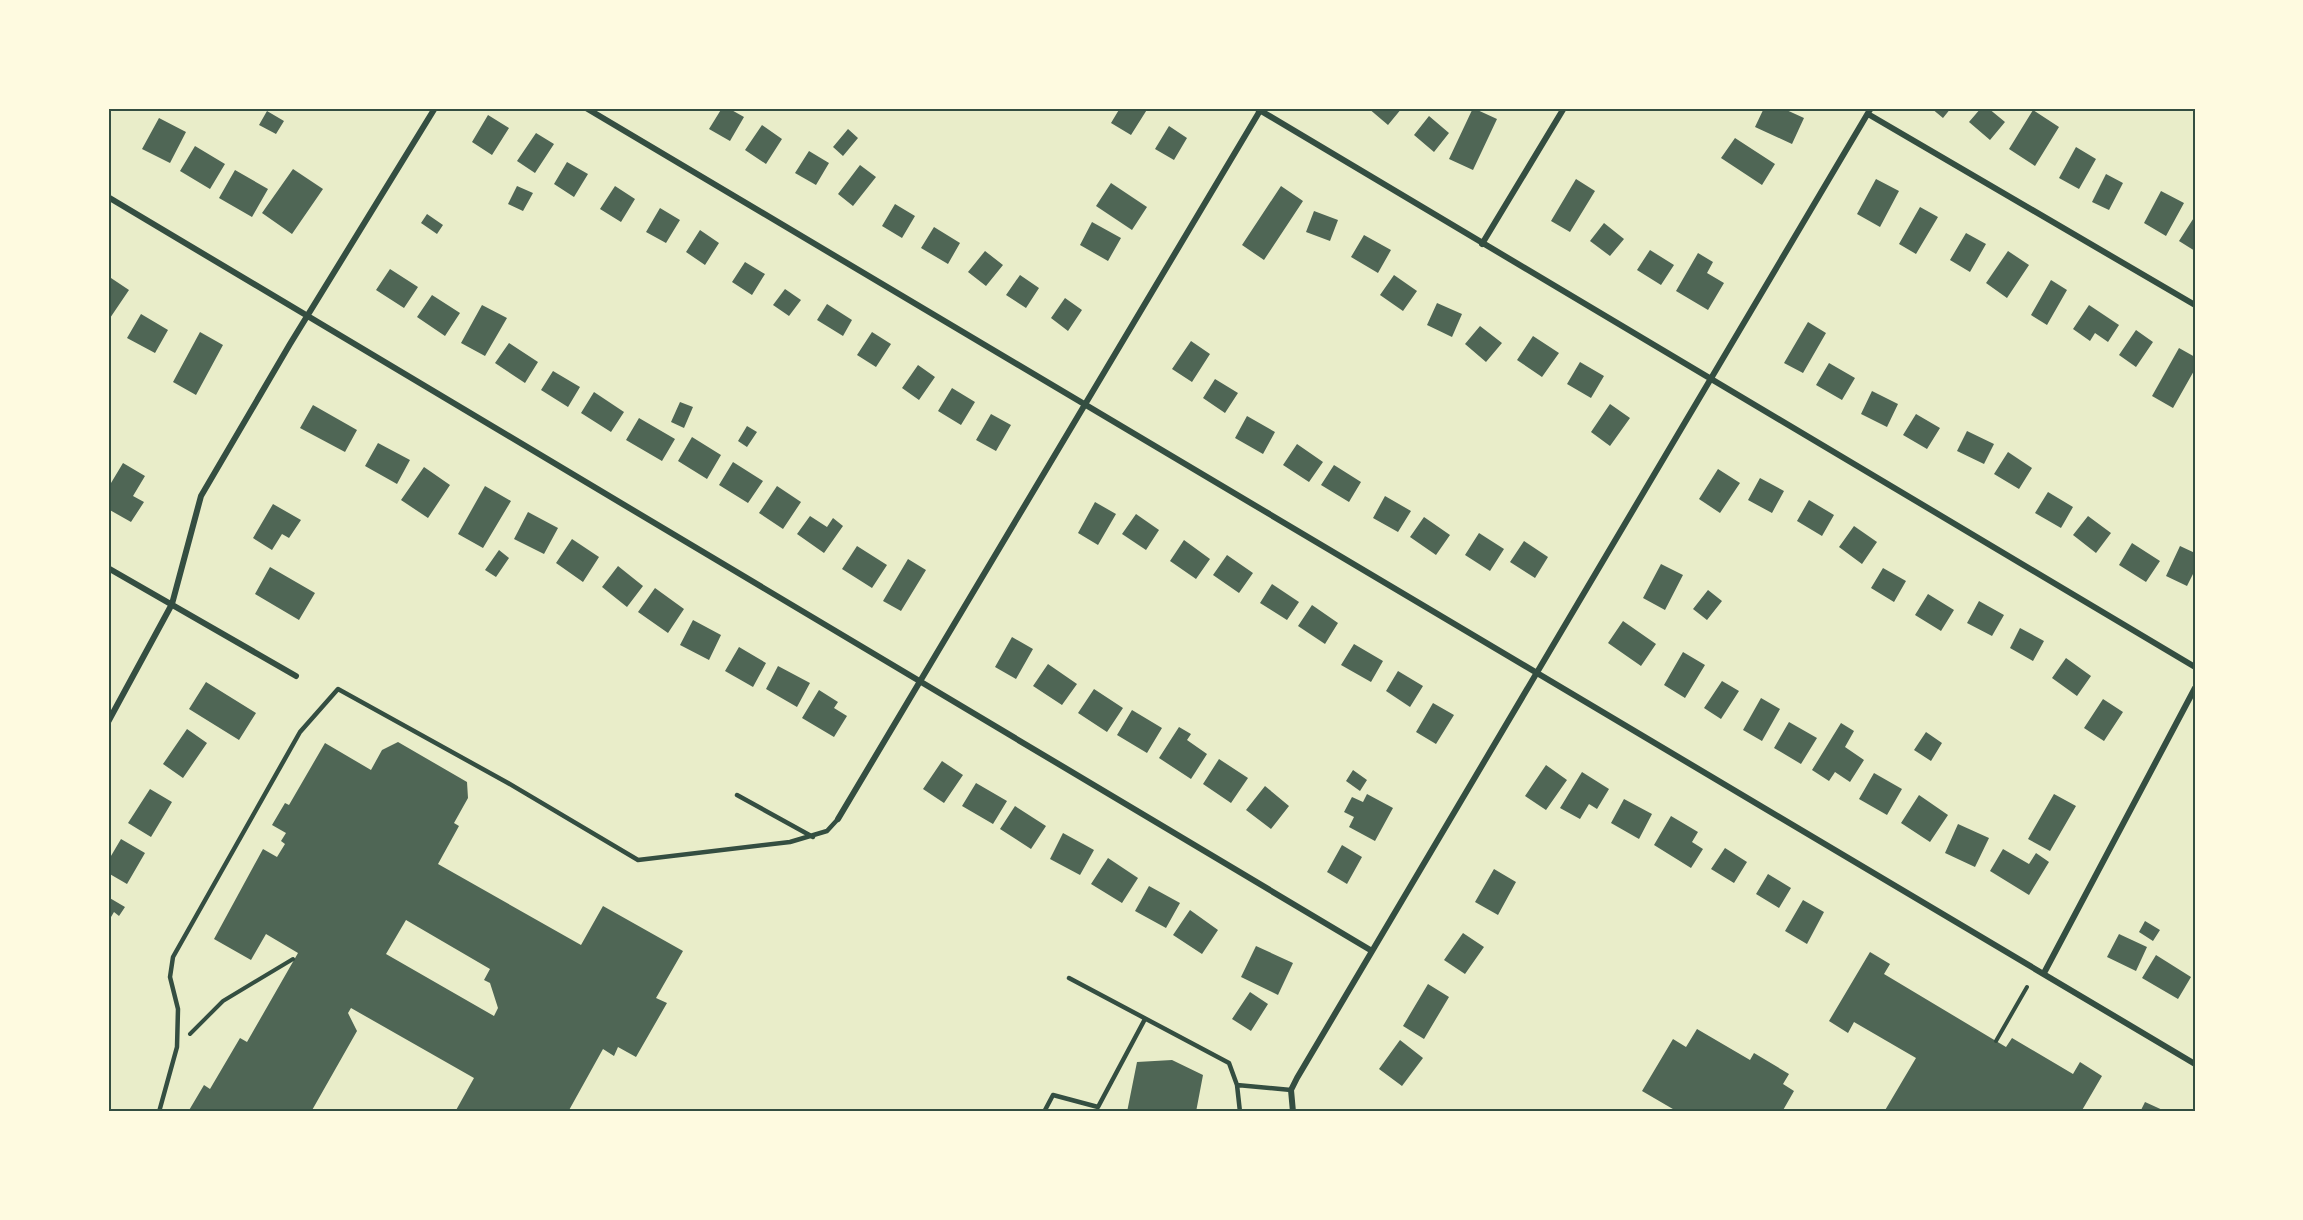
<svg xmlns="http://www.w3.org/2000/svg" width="2303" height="1220" font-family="'Open Sans',sans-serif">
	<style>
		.building { fill: #4f6655; fill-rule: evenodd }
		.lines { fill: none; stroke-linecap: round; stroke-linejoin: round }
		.path { stroke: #344e41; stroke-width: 4 }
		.service { stroke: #344e41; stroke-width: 4.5 }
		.minor { stroke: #344e41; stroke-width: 6 }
		.neatline { fill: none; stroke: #344e41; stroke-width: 2 }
	</style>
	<rect width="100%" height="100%" fill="#e9edc9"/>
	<!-- building -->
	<path class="building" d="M722 108H728L744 117 730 141 709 129Z
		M1120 108H1148L1131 135 1111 123Z
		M1368 108H1402L1388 125Z
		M1473 108 1497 119 1473 170 1449 159Z
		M1764 108H1782L1804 118 1792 144 1755 127Z
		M1931 108H1951L1943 118Z
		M1981 108H1988L2005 122 1990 140 1969 122Z
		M2033 110 2059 127 2035 166 2009 149Z
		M267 111 284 121 276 134 259 125Z
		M488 115 509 128 492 155 472 142Z
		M1429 116 1449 133 1434 152 1414 135Z
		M159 118 186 132 170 163 142 149Z
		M762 125 782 139 766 164 745 150Z
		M1169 126 1187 138 1174 160 1155 149Z
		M848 129 858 138 843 156 833 147Z
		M536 133 554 144 535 173 517 161Z
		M1735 138 1775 164 1762 185 1721 158Z
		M195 146 225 164 210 189 180 171Z
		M2076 147 2096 159 2079 189 2059 178Z
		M809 151 829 163 816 185 795 173Z
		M567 162 588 174 574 197 554 184Z
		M860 165 876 177 853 206 838 194Z
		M293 169 323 189 292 234 262 213Z
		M235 170 268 189 252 217 219 198Z
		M2106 174 2123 183 2109 210 2092 202Z
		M1576 179 1595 191 1570 232 1551 221Z
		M1876 179 1899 191 1880 227 1857 214Z
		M1111 183 1147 207 1132 230 1096 206Z
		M517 186 533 193 523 211 508 204Z
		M615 186 635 199 621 222 600 209Z
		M1281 186 1303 201 1264 260 1242 245Z
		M2161 191 2184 203 2166 236 2144 223Z
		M895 204 915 216 902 238 882 226Z
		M1920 207 1938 217 1916 254 1899 244Z
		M660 208 680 220 666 243 646 232Z
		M1314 211 1338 220 1330 241 1306 232Z
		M427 214 443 225 437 234 421 223Z
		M2195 216V251L2179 241Z
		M1092 222 1121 238 1108 261 1080 245Z
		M1604 223 1624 239 1610 256 1590 241Z
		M934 227 960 243 948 264 921 248Z
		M700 230 719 243 705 265 686 252Z
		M1966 233 1986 244 1970 272 1950 260Z
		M1364 235 1391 250 1378 273 1351 257Z
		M1650 250 1674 265 1661 285 1637 270Z
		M985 251 1003 265 986 286 968 272Z
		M2008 251 2029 265 2007 298 1986 283Z
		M1698 253 1713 262 1707 273 1724 283 1708 310 1676 291Z
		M745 262 765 274 752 295 732 282Z
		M390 269 418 287 404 308 376 290Z
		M1020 275 1039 288 1026 308 1006 295Z
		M1394 275 1417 291 1403 311 1380 295Z
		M108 276 129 290 108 321Z
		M2051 280 2067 290 2047 325 2031 315Z
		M785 289 801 300 789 316 773 305Z
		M432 295 460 313 445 336 417 317Z
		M1065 298 1082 310 1068 331 1051 318Z
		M1437 303 1462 314 1452 337 1427 325Z
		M827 304 852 320 843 336 817 320Z
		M482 305 507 318 485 356 461 343Z
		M2089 305 2119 325 2108 342 2095 333 2090 341 2073 329Z
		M141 314 168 330 155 353 127 338Z
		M1808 322 1826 333 1803 373 1784 363Z
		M1480 326 1502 343 1486 362 1465 344Z
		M2136 330 2153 342 2136 367 2119 355Z
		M200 332 223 345 196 395 173 382Z
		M872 332 891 344 876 367 857 355Z
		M1533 336 1559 353 1542 377 1517 360Z
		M1191 341 1210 354 1192 382 1172 369Z
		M509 343 538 362 525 383 495 363Z
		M2179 348 2195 357V369L2173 408 2152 396Z
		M1580 362 1604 376 1591 398 1567 384Z
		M1829 363 1855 378 1842 400 1816 385Z
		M918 365 935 377 919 400 902 388Z
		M553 371 580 387 568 407 541 390Z
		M1215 379 1238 393 1225 413 1203 398Z
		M952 388 975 402 961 425 938 411Z
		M1872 391 1898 404 1887 427 1861 414Z
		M594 392 624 412 611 432 581 413Z
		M680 402 693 407 684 428 671 422Z
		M1610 404 1630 418 1610 446 1591 432Z
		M313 405 357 430 345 452 300 428Z
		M991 414 1011 425 996 451 976 440Z
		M1916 414 1940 428 1927 449 1903 435Z
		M1247 416 1275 432 1263 454 1235 438Z
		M639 418 675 439 662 461 626 440Z
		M747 426 757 432 747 447 738 441Z
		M1967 431 1994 444 1984 464 1957 451Z
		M692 437 721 455 707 479 678 461Z
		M378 443 410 460 397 484 365 466Z
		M1297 444 1323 462 1309 482 1283 465Z
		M2008 452 2032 468 2019 489 1994 474Z
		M733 462 763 481 748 503 719 485Z
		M123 463 145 476 133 496 144 502 131 522 108 509V488Z
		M1334 465 1361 482 1349 502 1321 485Z
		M424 467 450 485 428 518 401 500Z
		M1718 469 1740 483 1720 513 1699 499Z
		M1760 478 1784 491 1772 513 1748 500Z
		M485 486 511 501 483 548 458 534Z
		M777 486 801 502 783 529 759 513Z
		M2048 492 2073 507 2061 528 2035 513Z
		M1385 496 1411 511 1398 532 1373 518Z
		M1809 500 1834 515 1822 536 1797 521Z
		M1095 502 1116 514 1098 545 1078 533Z
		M273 504 301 520 289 538 282 534 272 550 253 538Z
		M528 512 558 528 544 554 514 539Z
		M1136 514 1159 530 1146 550 1122 534Z
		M810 516 827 527 833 518 843 526 824 553 797 534Z
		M2088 516 2111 533 2096 553 2073 535Z
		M1424 517 1450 535 1436 555 1410 537Z
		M1854 526 1877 542 1862 564 1839 547Z
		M1479 533 1504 549 1490 571 1465 555Z
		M572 539 599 557 583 582 556 563Z
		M1184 540 1210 559 1196 579 1170 561Z
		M1524 541 1548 557 1535 578 1510 562Z
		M2132 543 2160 561 2146 582 2119 565Z
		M857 546 887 565 872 588 842 569Z
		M2180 546 2195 553V570L2187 586 2166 576Z
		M499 550 509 558 496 577 485 570Z
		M1227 555 1253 573 1239 593 1213 575Z
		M908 559 926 570 901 611 883 601Z
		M1661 564 1683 575 1665 610 1643 598Z
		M618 566 643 586 627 607 602 587Z
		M270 567 315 593 299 620 255 594Z
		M1883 568 1906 581 1894 602 1871 588Z
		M1272 584 1299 602 1287 620 1260 603Z
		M655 588 684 609 668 633 638 612Z
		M1708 590 1722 601 1707 620 1693 609Z
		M1928 594 1954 610 1941 631 1915 615Z
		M1979 601 2004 615 1992 636 1967 623Z
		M1312 605 1338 623 1325 644 1298 626Z
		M693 620 721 635 709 660 680 645Z
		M1623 621 1656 644 1641 666 1608 643Z
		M2020 628 2044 641 2033 661 2010 648Z
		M1012 637 1033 649 1016 679 995 667Z
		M1354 644 1383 661 1371 682 1341 665Z
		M739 647 766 663 753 687 725 671Z
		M1683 652 1705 665 1685 698 1664 685Z
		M2066 658 2091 676 2077 696 2052 678Z
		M1048 664 1077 684 1062 705 1033 686Z
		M778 666 810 683 797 707 766 689Z
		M1398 671 1423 686 1410 707 1386 691Z
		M1722 681 1739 691 1721 719 1704 708Z
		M206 682 256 713 239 740 189 709Z
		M1094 689 1123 708 1107 732 1078 713Z
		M819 690 838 702 834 708 847 716 834 737 802 718Z
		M1761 698 1780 709 1762 741 1743 730Z
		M2103 699 2123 712 2104 741 2084 728Z
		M1433 703 1454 715 1436 744 1416 732Z
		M1132 710 1162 728 1147 753 1117 735Z
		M1789 722 1817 738 1801 764 1774 748Z
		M1841 723 1854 731 1845 747 1864 760 1850 782 1835 772 1829 781 1812 770Z
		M1179 727 1191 734 1187 740 1207 754 1191 779 1159 758Z
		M187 729 207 743 183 778 163 764Z
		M1926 732 1942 743 1931 761 1914 750Z
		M398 742 467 782 468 798 454 823 459 826 438 864 581 945 603 906 683 951 656 998 667 1003 636 1057 618 1047 614 1056 603 1049 568 1112H534L529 1109 527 1112H455L474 1078 351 1008 348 1013 357 1031 311 1112H188L204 1085 210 1089 240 1038 247 1042 298 953 266 934 251 960 214 939 263 849 277 857 285 844 281 841 286 833 272 825 285 803 289 805 325 743 371 770 382 750ZM406 920 490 969 484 980 490 983 498 1008 494 1016 386 954Z
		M1219 759 1248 778 1231 803 1203 784Z
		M942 761 963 775 944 803 923 789Z
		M1546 765 1567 780 1546 810 1525 796Z
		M1353 770 1367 780 1360 791 1346 781Z
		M1582 772 1609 789 1597 809 1589 804 1580 819 1560 808Z
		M1874 773 1902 789 1887 815 1859 799Z
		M976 783 1007 801 993 824 962 806Z
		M1265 786 1289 806 1271 829 1246 810Z
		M150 789 172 802 151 837 128 823Z
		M1367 794 1393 808 1375 841 1349 827 1354 817 1344 812 1352 797 1363 802Z
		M2054 794 2076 806 2050 851 2028 839Z
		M1919 795 1948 815 1930 842 1901 823Z
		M1624 799 1652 814 1639 839 1611 823Z
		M1015 806 1046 826 1031 849 1000 829Z
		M1671 816 1698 832 1692 842 1703 849 1691 868 1654 845Z
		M1958 824 1989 838 1975 867 1945 853Z
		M1063 833 1094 850 1080 875 1050 859Z
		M121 839 145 853 127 884 108 873V861Z
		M1342 845 1362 857 1347 884 1327 872Z
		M1725 848 1747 862 1734 883 1711 869Z
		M2003 849 2029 864 2036 853 2049 862 2029 895 1990 871Z
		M1108 858 1138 878 1122 903 1091 884Z
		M1494 869 1516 882 1498 915 1475 902Z
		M1768 874 1791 888 1779 908 1756 894Z
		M1149 886 1180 903 1166 928 1135 911Z
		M108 897 125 907 119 916 114 912 108 922Z
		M1803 900 1824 912 1807 944 1785 931Z
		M1190 910 1218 930 1202 954 1173 935Z
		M2145 921 2160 930 2153 941 2139 932Z
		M1463 933 1484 947 1465 974 1444 960Z
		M2119 934 2147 947 2136 971 2107 957Z
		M1256 946 1293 963 1278 995 1241 977Z
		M1870 952 1890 964 1884 974 2006 1047 2012 1038 2073 1074 2080 1062 2102 1076 2081 1112H1884L1916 1058 1854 1022 1848 1033 1829 1021Z
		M2156 955 2191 977 2178 999 2142 978Z
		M1428 984 1449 997 1424 1039 1403 1026Z
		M1250 992 1268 1004 1251 1031 1232 1019Z
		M1697 1029 1750 1060 1754 1053 1789 1074 1783 1084 1794 1091 1782 1112H1678L1642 1091 1673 1039 1686 1047Z
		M1400 1040 1423 1058 1402 1086 1379 1069Z
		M1172 1060 1203 1075 1196 1112H1127L1137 1062Z
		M2145 1102 2167 1112H2140Z"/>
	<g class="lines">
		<!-- path -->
		<path class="path" d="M190 1034 223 1001 293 959
			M1996 1041 2027 987"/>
		<!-- service -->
		<path class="service" d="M737 795 813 837
			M1069 978 1229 1063 1237 1085 1240 1112
			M1237 1085 1291 1090
			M159 1112 177 1047 178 1009 170 977 173 957 300 732 338 689 508 783 638 860 790 842 827 831 838 819
			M1044 1112 1053 1095 1098 1107 1145 1019"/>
		<!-- minor -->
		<path class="minor" d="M586 108 2195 1064
			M1256 108 2195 667
			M1868 114 2195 305
			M108 197 1372 951
			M1482 244 1564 108
			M108 568 296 676
			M108 722 172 604 201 496 290 344 435 108
			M838 819 1261 109
			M2044 973 2195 688
			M1293 1112 1291 1090 1297 1078 1871 108"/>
	</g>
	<!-- border -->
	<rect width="2303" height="1220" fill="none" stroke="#fefae0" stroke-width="219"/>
	<rect x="110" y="110" width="2084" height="1000" class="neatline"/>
</svg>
